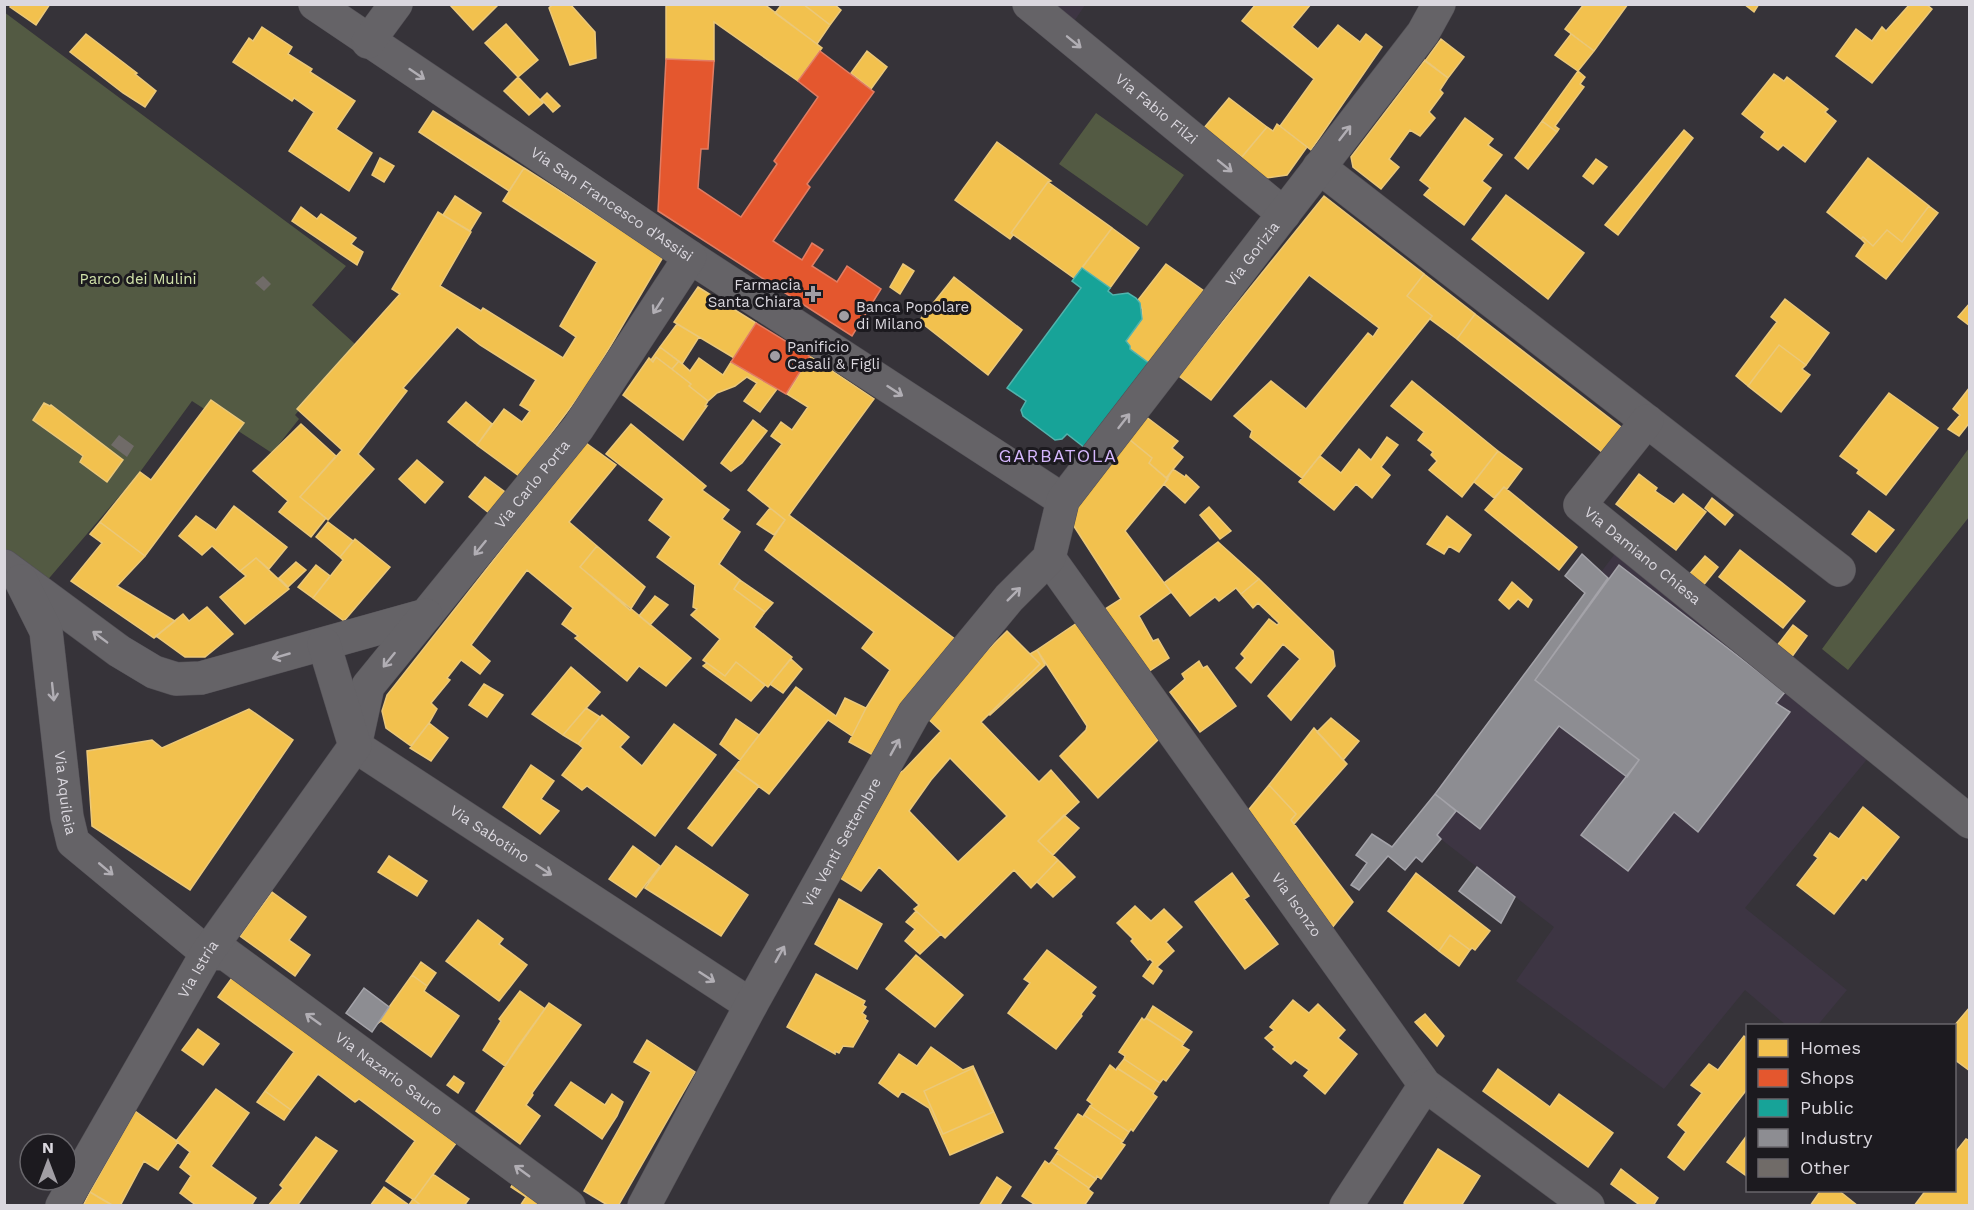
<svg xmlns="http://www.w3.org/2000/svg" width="1974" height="1210" font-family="'Work Sans',sans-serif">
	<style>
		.built { fill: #3d3543 }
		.green { fill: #535a43 }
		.homes { fill: #f2c14e; stroke: #ebc879; stroke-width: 1.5; fill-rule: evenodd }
		.shops { fill: #e4572e; stroke: #e17d63; stroke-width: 1.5 }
		.public { fill: #17a398; stroke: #52b3ad; stroke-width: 1.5 }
		.industry { fill: #8d8d92; stroke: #a4a3a9; stroke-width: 1.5 }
		.building { fill: #706b68 }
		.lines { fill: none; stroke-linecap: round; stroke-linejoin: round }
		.minor-casing { stroke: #535056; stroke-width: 34 }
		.minor { stroke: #656367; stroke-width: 33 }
		.oneway { stroke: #b1aeb4 }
		.poi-dot { fill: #a19ea4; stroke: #1c1a1f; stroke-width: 2 }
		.labels { text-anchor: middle; stroke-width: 6; stroke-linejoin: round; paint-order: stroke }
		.street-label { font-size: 15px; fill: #dad7de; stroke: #1c1a1f }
		.park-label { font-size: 15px; fill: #d2e3aa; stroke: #1c1a1f }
		.poi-label { font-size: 15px; fill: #dad7de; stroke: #1c1a1f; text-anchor: start }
		.quarter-label { font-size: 18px; letter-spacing: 1.5px; fill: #d5b7fd; stroke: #1c1a1f }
	</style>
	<rect width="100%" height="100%" fill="#363339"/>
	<!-- built -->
	<path class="built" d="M1051 5H1085L1073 23Z
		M1629 535 1882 741 1745 908 1847 990 1817 1026 1786 1025 1745 990 1664 1089 1516 981 1554 927 1415 819Z"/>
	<!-- green -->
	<path class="green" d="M4 12 346 266 312 305 355 344 295 415 299 419 272 453 192 401 140 472 45 583 5 553Z
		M1096 113 1184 175 1147 226 1059 164Z
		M1969 448V517L1848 670 1822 649Z"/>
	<!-- homes -->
	<path class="homes" d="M11 4H50L36 25 10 7Z
		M449 4H499L473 30Z
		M553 4H570L595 32 596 58 570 65 549 8Z
		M666 4H764L822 48 798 81 714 22V61L666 59Z
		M782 4H803L830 25 817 44 775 13Z
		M803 4H834L841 10 830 25Z
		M1256 4H1311L1292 27 1318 49 1338 25 1360 42 1366 34 1382 47 1311 150 1280 126 1314 79 1242 21Z
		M1584 4H1628L1594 51 1565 29Z
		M1744 4H1759L1754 12Z
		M1910 4H1926L1932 9 1872 83 1836 56 1856 29 1872 41 1882 27 1886 31Z
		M506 24 538 60 518 77 485 43Z
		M262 27 292 47 288 54 312 69 310 72 355 101 336 129 372 153 349 191 289 151 314 112 294 98 292 101 233 62 249 38 253 41Z
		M86 34 137 73 135 74 156 91 145 107 123 93 70 52Z
		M1571 34 1594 51 1578 71 1555 55Z
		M1441 39 1464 57 1448 78 1425 61Z
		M867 51 887 67 871 89 851 73Z
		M1425 60 1448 78 1440 90 1443 93 1429 112 1435 118 1420 136 1410 130 1389 159 1399 167 1381 189 1353 167 1351 157Z
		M1578 71 1585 77 1580 84 1584 87 1555 126 1559 129 1557 132 1542 121Z
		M1774 74 1784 81 1787 77 1828 109 1825 112 1836 121 1805 162 1783 145 1778 150 1761 137 1765 132 1742 114Z
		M518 77 543 103 529 115 504 91Z
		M547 93 560 106 553 112 541 99Z
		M1229 98 1267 127 1242 157 1204 128Z
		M433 111 524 168 509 191 419 132Z
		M1465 118 1493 139 1488 145 1502 155 1482 181 1491 188 1464 225 1424 195 1430 188 1420 180Z
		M1542 121 1557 132 1528 169 1515 158Z
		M1277 124 1307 147 1287 175 1266 178 1241 158 1267 127 1273 131Z
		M1684 130 1693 138 1618 235 1605 225Z
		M997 142 1051 181 1048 182 1011 233 1013 235 1010 239 955 200Z
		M380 158 394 166 384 182 372 175Z
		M1868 158 1929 206 1902 242 1887 230 1873 246 1863 237 1861 239 1827 212Z
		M1596 159 1607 167 1593 184 1583 176Z
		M524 168 663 257 588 384 519 476 477 445 504 409 522 422 530 411 520 405 536 380 480 345 457 327 403 388 407 391 358 454 374 469 328 520 300 497 342 450 297 409 400 294 392 289 438 212 471 232 440 286 481 311 483 308 563 358 576 337 560 326 597 262 503 201Z
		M1048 182 1112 228 1074 278 1011 233Z
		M1506 195 1584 253 1548 299 1472 239Z
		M455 196 481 213 470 231 443 215Z
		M1324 196 1424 274 1407 296 1432 316 1302 478 1250 437 1252 431 1234 416 1271 381 1306 409 1368 333 1373 337 1379 328 1309 275 1211 400 1179 376Z
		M1929 206 1938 213 1886 279 1856 256 1865 243 1861 239 1863 237 1873 246 1887 230 1902 242Z
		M301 207 317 219 321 214 356 238 351 244 363 252 357 265 292 221Z
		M1112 228 1139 248 1110 288 1082 268Z
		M903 264 914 271 900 294 890 287Z
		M1166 264 1204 291 1150 364 1130 349V346L1126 341 1142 319V309L1138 300Z
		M1424 274 1475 314 1457 339 1430 319 1432 316 1407 296Z
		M954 277 1022 330 988 375 919 321Z
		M698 287 756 323 734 358 674 322Z
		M1785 299 1829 333 1806 365 1779 345 1748 386 1736 376 1777 322 1771 317Z
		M1970 303V326L1958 317Z
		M1475 314 1626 431 1607 456 1457 339Z
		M677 324 699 337 682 364 660 347Z
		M1779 345 1806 365 1802 369 1810 375 1781 412 1748 386Z
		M660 347 679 361 672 369 656 357 653 362 651 360Z
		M810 356 874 399 789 515 959 642 900 705 873 755 849 742 866 708 890 670 862 648 874 632 765 550 785 520 748 490 782 444 771 436 781 422 792 430 808 407 787 394Z
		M656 357 691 384 689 386 708 401 705 406H707L683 440 623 395 649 358 653 362Z
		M699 358 723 375 731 362 777 389 760 412 744 401 757 383 747 377 735 386 717 393 708 401 689 386 691 384 672 369 679 361 690 371Z
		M1412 381 1498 451 1462 497 1429 470 1437 461 1431 455 1433 452 1418 440 1424 432 1391 406Z
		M1970 387V422L1959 436 1948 429 1960 415 1953 409Z
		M1889 393 1938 428 1886 495 1857 473 1859 470 1840 456Z
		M211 400 244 423 145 556 100 522 140 472 151 480Z
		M466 402 492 424 477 445 448 422Z
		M44 403 50 406 51 405 123 460 107 482 80 462 83 456 33 420Z
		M1145 416 1178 441 1172 448 1183 457 1166 478 1149 463 1152 458 1129 439Z
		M753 420 767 431 742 463 731 471 721 463Z
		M301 424 336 456 300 497 326 518 311 537 279 512 288 501 253 471Z
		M631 424 706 486 702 490 729 510 722 519 740 532 719 564 740 580 734 589 765 612 754 627 792 657 768 687 736 662 725 676 703 660 720 639 691 615 697 609 693 607 695 585 657 557 671 537 649 520 664 499 606 454Z
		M1387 437 1398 445 1381 467 1390 475 1372 498 1356 484 1334 510 1299 482 1320 456 1341 473 1359 449 1371 460Z
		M1129 439 1152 458 1149 463 1168 479 1125 531 1171 592 1139 616 1153 641 1158 639 1169 658 1142 676 1102 611 1121 599 1068 517Z
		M586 443 616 465 569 522 597 546 580 567 691 658 666 686 639 666 627 681 575 638 578 636 562 624 573 608 527 570 471 645 490 661 480 674 461 660 447 678 450 680 431 703 437 709 429 723 411 746 386 728 382 711 387 695Z
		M1498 451 1522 469 1507 489 1504 487 1494 498 1474 482Z
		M417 460 443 482 425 503 399 479Z
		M1173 469 1185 477 1186 475 1199 487 1185 503 1164 484Z
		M1639 474 1657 488 1655 491 1674 504 1683 494 1706 512 1676 550 1616 504Z
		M485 477 505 492 489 513 469 497Z
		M1504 487 1577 547 1559 570 1485 510Z
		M1712 498 1733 515 1725 525 1705 508Z
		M234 506 287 547 269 569 256 558 240 571 212 546 202 555 179 536 196 516 216 530Z
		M1209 507 1231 531 1220 539 1200 515Z
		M770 508 785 520 774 535 757 524Z
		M1869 511 1894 530 1876 552 1852 534Z
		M1447 516 1471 535 1459 552 1449 546 1444 554 1427 544Z
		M100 522 145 556 117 586 175 621 154 638 71 581 102 543 90 534Z
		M328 522 353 541 340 557 316 537Z
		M355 539 390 567 344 621 313 598 343 560 340 557Z
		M1218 542 1259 579 1241 594 1236 588 1219 601 1215 597 1190 616 1164 583Z
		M597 546 645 587 630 610 580 567Z
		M1740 550 1805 601 1783 628 1719 577Z
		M1705 556 1718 567 1702 587 1688 576Z
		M256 558 289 589 245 624 220 597 246 576 240 571Z
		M296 562 306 570 288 587 279 578Z
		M316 565 330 576 313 598 298 587Z
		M1259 579 1333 651 1335 666 1291 720 1268 696 1300 659 1283 644 1251 683 1236 668 1245 658 1241 654 1269 619 1277 625 1279 623 1258 603 1253 608 1241 594Z
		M740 580 773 603 765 612 734 589Z
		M1512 582 1532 600 1528 607 1518 599 1509 609 1499 600Z
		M655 596 668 605 650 625 639 616Z
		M207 607 233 634 205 657H185L156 636 183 614 189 621Z
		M1077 623 1158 740 1098 798 1060 756 1086 730 1087 726 1037 650Z
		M1793 625 1807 636 1791 658 1776 647Z
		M1007 631 1040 664 981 722 1039 782 1051 770 1079 802 1038 841 1058 860 1031 888 1014 870 945 938 914 909 919 905 879 867 861 891 837 876 897 774 903 771 941 731 926 717 940 697ZM950 758 1007 816 958 862 909 811 931 780Z
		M1037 650 1045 665 990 715 989 714 1040 664 1030 654Z
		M791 659 802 669 783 693 770 684Z
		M1199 661 1203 668 1207 666 1236 706 1200 732 1170 692 1185 679 1182 674Z
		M736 662 765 685 751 701 703 666 707 663 725 676Z
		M571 667 600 692 563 735 532 714Z
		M484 684 503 695 487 717 469 705Z
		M796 687 836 716 845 698 866 708 852 736 828 720 769 794 734 768Z
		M586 708 600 717 578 744 563 735Z
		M249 709 293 740 190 890 92 826 87 751 152 740 162 748Z
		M602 715 629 737 620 747 642 766 674 724 716 755 655 836 587 786 582 790 562 775 583 748 578 744Z
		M1331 718 1359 741 1343 760 1317 732Z
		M736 719 759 735 740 760 720 744Z
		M429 723 448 738 431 761 410 748Z
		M1314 728 1347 764 1294 824 1291 820 1296 814 1269 785Z
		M531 765 554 781 541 799 559 811 540 834 503 807Z
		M734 768 759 786 712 846 688 828Z
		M1269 785 1296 814 1291 820 1353 902 1327 934 1241 819Z
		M1863 807 1899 837 1866 880 1863 877 1834 914 1797 885 1818 858 1814 855 1830 833 1839 839Z
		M1064 815 1079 828 1053 855 1038 841Z
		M633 846 660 866 636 897 609 879Z
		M676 846 748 895 721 936 645 888Z
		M389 856 427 881 417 896 378 872Z
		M1058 860 1075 877 1053 897 1037 882Z
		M1232 873 1249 896 1244 899 1278 944 1245 969 1195 902Z
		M1416 873 1490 931 1475 950 1472 948 1470 950 1450 935 1439 951 1388 911Z
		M272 892 306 917 289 940 310 955 295 976 240 936Z
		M839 899 882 924 857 969 815 944Z
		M1135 906 1151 921 1164 909 1182 927 1166 942 1174 951 1157 967 1162 971 1153 984 1143 976 1153 962 1150 959 1148 960 1131 941 1133 939 1117 923Z
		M916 911 941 934 920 954 905 941 915 929 906 922Z
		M478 920 503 939 499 944 527 965 499 1001 446 961Z
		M1450 935 1470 950 1459 966 1439 951Z
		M1047 950 1096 987 1091 993 1095 996 1081 1014 1082 1016 1056 1049 1008 1013 1030 983 1024 979Z
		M916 955 963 995 935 1027 886 989Z
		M421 962 436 973 427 986 412 975Z
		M237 971 460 1138 414 1200 386 1181 415 1141 359 1099 355 1102 318 1074 291 1110 265 1091 294 1052 218 997Z
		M816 974 865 1001 863 1005 866 1007 862 1013 866 1016 865 1019 868 1021 853 1047 843 1046 839 1053 835 1051V1054L787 1027Z
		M412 975 427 986 424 991 459 1016 431 1057 381 1021 377 1024Z
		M520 991 545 1009 505 1066 483 1050 501 1021 499 1019Z
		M1293 1000 1309 1013 1318 1004 1345 1030 1338 1038 1357 1054 1325 1094 1304 1076 1309 1070 1295 1060 1291 1064 1273 1049 1275 1047 1265 1038 1274 1030 1270 1027Z
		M549 1003 581 1025 532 1093 533 1095 526 1105 540 1116 520 1144 476 1111 518 1046Z
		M1153 1006 1192 1032 1184 1043 1146 1018Z
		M1970 1007V1071L1954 1059V1026Z
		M1425 1014 1444 1036 1437 1046 1415 1022Z
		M1142 1018 1144 1020 1146 1018 1184 1043 1182 1046 1189 1050 1166 1081 1163 1079 1160 1083 1124 1059 1125 1056 1119 1052Z
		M198 1029 219 1044 203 1065 182 1050Z
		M1744 1036 1748 1039V1088L1684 1170 1668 1157 1686 1132 1678 1125 1702 1093 1691 1085 1709 1064 1718 1070Z
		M647 1040 695 1072 618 1206H609L584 1191 651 1072 634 1062Z
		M931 1047 963 1070 973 1066 1003 1132 950 1155 929 1108 902 1091 898 1097 879 1083 899 1054 917 1066ZM973 1068 993 1112 943 1134 924 1091Z
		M1124 1059 1160 1083 1154 1092 1117 1068Z
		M1110 1065 1116 1070 1117 1068 1154 1092 1153 1094 1157 1097 1133 1131 1131 1129 1129 1132 1090 1106 1092 1104 1087 1100Z
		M973 1068 993 1112 943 1134 924 1091Z
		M1498 1069 1550 1107 1559 1094 1613 1133 1588 1167 1483 1091Z
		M454 1076 464 1083 458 1093 447 1085Z
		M571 1082 605 1105 612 1094 623 1102 617 1116 602 1139 555 1105Z
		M216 1089 249 1113 211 1166 256 1198 251 1206H197L180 1193 191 1176 180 1167 190 1152 176 1141Z
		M265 1091 291 1110 284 1120 257 1102Z
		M1090 1106 1129 1132 1123 1141 1084 1115Z
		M135 1111 178 1142 158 1170 144 1161 120 1206H114L90 1192Z
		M1078 1114 1083 1117 1084 1115 1123 1141 1121 1143 1125 1145 1101 1179 1097 1176 1096 1179 1057 1153 1059 1150 1055 1148Z
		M1748 1134V1177L1727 1162Z
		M316 1137 337 1151 297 1206H268L283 1188 280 1185Z
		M1966 1139 1970 1141V1206H1914L1926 1190H1954V1154Z
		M1438 1149 1480 1176 1461 1206H1408L1404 1203 1405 1201Z
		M1057 1153 1096 1179 1089 1188 1051 1162Z
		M1045 1161 1049 1164 1051 1162 1089 1188 1088 1189 1093 1193 1084 1206H1037L1022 1196Z
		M1621 1169 1658 1198 1653 1206H1641L1611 1184Z
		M433 1174 469 1199 464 1206H422L414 1200Z
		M997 1177 1011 1187 999 1206H979Z
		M516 1179 554 1206H520L526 1197 511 1187Z
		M384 1187 409 1205 413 1199 422 1206H370Z
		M1821 1190H1838L1858 1206H1810Z
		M90 1192 103 1200 114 1206H83Z"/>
	<!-- shops -->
	<path class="shops" d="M820 51 874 92 807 184 810 187 773 241 802 260 812 243 823 250 812 266 837 282 847 266 881 289 852 336 658 211 666 59 714 61 708 149H701L698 188 741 217 777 164 774 161 818 97 798 81Z
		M756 323 810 356 786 394 731 362Z"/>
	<!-- public -->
	<path class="public" d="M1082 268 1110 288 1108 291 1113 295 1128 293 1136 298 1140 303 1142 319 1126 341 1130 346V349L1150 364 1085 448 1067 434 1062 439 1055 440 1023 416 1021 410 1026 401 1007 388 1081 288 1072 281Z"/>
	<!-- industry -->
	<path class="industry" d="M1582 554 1608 578 1535 680 1639 760 1627 777 1559 726 1480 829 1435 794 1585 593 1565 576Z
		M1619 565 1785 692 1776 703 1790 712 1698 832 1674 812 1628 871 1581 835 1639 760 1535 680Z
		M1435 794 1456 811 1437 835 1441 839 1422 862 1416 857 1405 870 1388 856 1359 890 1351 885 1367 863 1356 855 1372 834 1392 847Z
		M1477 867 1515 897 1501 923 1459 891Z
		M364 988 389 1007 372 1032 346 1013Z"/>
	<!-- building -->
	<path class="building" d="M263 276 271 284 264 291 255 283Z
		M119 435 134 446 127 457 111 445Z"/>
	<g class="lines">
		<defs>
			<g id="minor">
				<path id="s1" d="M315 4 690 257 1063 500"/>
				<path id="s2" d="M1029 4 1284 214"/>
				<path d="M368 42 396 4"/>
				<path d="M1319 167 1839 570"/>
				<path id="s3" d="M1647 421 1580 505 1970 822"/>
				<path id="s4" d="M1049 558 1425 1085 1588 1206"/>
				<path id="s5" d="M4 566 119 651 154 672 176 679 201 678 426 615 578 428 690 257"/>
				<path id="s6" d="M21 581 46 631 67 817 73 842 207 953 226 954 569 1206"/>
				<path id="s7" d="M426 615 368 686 355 746 751 1005"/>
				<path id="s8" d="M62 1206 207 953 355 746 324 644"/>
				<path id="s9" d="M644 1206 751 1005 914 713 1009 598 1049 558 1063 500 1423 33 1439 4"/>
				<path d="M1346 1206 1425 1085"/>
			</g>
		</defs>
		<!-- minor casing -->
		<use href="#minor" class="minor-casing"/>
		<!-- minor -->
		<use href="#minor" class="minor"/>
	</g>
	<!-- one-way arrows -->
	<defs><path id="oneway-shaft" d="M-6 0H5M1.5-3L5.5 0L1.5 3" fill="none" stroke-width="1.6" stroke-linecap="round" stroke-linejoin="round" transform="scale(1.5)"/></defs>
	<g class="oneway">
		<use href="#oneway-shaft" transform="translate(1074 42) rotate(39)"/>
		<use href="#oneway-shaft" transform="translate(417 74) rotate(34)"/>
		<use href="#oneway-shaft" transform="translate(1345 133) rotate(-52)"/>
		<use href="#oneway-shaft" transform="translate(1225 166) rotate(39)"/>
		<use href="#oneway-shaft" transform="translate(658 306) rotate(123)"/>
		<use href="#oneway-shaft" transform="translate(895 391) rotate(33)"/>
		<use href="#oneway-shaft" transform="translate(1124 421) rotate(-52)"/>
		<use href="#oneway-shaft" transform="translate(480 548) rotate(129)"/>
		<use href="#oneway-shaft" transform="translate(1014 594) rotate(-45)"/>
		<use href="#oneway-shaft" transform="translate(100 637) rotate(-143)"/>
		<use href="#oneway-shaft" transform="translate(281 656) rotate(164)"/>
		<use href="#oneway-shaft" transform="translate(389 660) rotate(129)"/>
		<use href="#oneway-shaft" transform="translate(53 692) rotate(84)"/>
		<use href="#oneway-shaft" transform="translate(895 747) rotate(-61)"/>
		<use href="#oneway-shaft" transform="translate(106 869) rotate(40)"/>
		<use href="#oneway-shaft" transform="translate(544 870) rotate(33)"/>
		<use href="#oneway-shaft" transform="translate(780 954) rotate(-61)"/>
		<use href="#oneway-shaft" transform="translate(707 977) rotate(33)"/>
		<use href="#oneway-shaft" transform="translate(313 1019) rotate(-144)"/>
		<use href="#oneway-shaft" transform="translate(522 1171) rotate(-144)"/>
	</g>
	<!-- markers -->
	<g class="poi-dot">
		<path d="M810 285h6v6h6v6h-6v6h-6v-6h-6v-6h6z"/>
		<circle cx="844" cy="316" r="6"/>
		<circle cx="775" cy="356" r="6"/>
	</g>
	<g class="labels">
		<!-- street labels -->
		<g class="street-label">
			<text dy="5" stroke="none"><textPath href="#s2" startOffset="165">Via Fabio Filzi</textPath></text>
			<text dy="5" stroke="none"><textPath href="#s1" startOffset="358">Via San Francesco d'Assisi</textPath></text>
			<text dy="5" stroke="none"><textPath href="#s9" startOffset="1138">Via Gorizia</textPath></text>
			<text dy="5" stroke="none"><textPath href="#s5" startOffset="634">Via Carlo Porta</textPath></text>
			<text dy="5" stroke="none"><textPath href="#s3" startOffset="188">Via Damiano Chiesa</textPath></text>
			<text dy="5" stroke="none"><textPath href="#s6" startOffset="219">Via Aquileia</textPath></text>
			<text dy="5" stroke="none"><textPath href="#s7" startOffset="314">Via Sabotino</textPath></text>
			<text dy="5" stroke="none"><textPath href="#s9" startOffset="414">Via Venti Settembre</textPath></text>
			<text dy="5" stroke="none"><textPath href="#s4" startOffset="426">Via Isonzo</textPath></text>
			<text dy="5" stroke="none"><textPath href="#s8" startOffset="273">Via Istria</textPath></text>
			<text dy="5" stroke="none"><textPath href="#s6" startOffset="664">Via Nazario Sauro</textPath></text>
		</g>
		<!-- park labels -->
		<g class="park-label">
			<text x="138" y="284">Parco dei Mulini</text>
		</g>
		<!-- poi labels -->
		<g class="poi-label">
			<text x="801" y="290" text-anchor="end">Farmacia<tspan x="801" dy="17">Santa Chiara</tspan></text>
			<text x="856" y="312">Banca Popolare<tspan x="856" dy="17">di Milano</tspan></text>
			<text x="787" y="352">Panificio<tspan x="787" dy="17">Casali &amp; Figli</tspan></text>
		</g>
		<!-- quarter labels -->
		<g class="quarter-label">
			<text x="1058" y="462">GARBATOLA</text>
		</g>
	</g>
	<!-- border -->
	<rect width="1974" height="1210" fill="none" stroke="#dad7de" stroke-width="12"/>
	<!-- legend -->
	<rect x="1746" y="1024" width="210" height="168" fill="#1c1a1f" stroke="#68666b" stroke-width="1.5"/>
	<rect x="1758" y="1039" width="30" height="18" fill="#f2c14e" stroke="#68666b" stroke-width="1.5"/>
	<text x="1800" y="1054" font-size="18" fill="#dad7de">Homes</text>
	<rect x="1758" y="1069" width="30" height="18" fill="#e4572e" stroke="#68666b" stroke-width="1.5"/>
	<text x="1800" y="1084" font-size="18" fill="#dad7de">Shops</text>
	<rect x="1758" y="1099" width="30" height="18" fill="#17a398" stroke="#68666b" stroke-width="1.5"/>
	<text x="1800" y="1114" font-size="18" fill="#dad7de">Public</text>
	<rect x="1758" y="1129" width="30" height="18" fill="#8d8d92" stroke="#68666b" stroke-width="1.5"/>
	<text x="1800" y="1144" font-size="18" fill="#dad7de">Industry</text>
	<rect x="1758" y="1159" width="30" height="18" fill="#706b68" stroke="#68666b" stroke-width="1.5"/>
	<text x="1800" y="1174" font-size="18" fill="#dad7de">Other</text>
	<!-- north arrow -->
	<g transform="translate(48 1162)"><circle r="28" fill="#1c1a1f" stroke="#68666b" stroke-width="1.5"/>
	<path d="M0-4.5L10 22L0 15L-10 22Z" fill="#a19ea4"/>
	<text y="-9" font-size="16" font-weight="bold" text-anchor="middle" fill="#dad7de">N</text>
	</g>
</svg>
